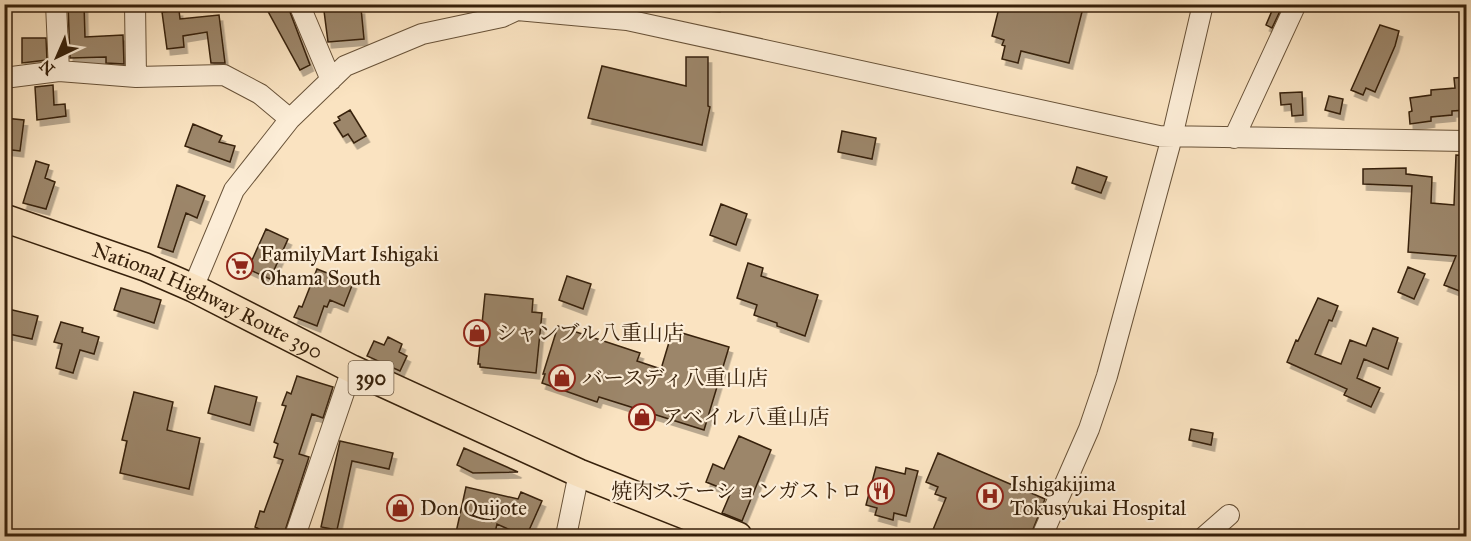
<svg xmlns="http://www.w3.org/2000/svg" width="1471" height="541" font-family="'IM FELL Great Primer','Noto Serif JP',serif">
	<style>
		.green { fill: #d9c2a2; stroke: #887256; stroke-width: 1.5 }
		.building { fill: #9c866a; stroke: #37210b; stroke-width: 1.5; filter: url(#shadow) }
		.lines { fill: none; stroke-linecap: round; stroke-linejoin: round }
		.minor-casing { stroke: #685238; stroke-width: 22 }
		.highway-casing { stroke: #37210b; stroke-width: 30 }
		.minor { stroke: #fcedd7; stroke-width: 20 }
		.highway { stroke: #fae3c1; stroke-width: 27 }
		.labels { text-anchor: middle; stroke-width: 4.5; stroke-linejoin: round; paint-order: stroke }
		.shield { fill: #fcedd7; stroke: #725e48; stroke-width: 1.5 }
		.shield-label { font-size: 20px; font-weight: bold; fill: #37210b }
		.poi-label { font-size: 21px; fill: #37210b; stroke: #fcedd7; text-anchor: start }
		.street-label { font-size: 21px; fill: #37210b; stroke: #fcedd7 }
	</style>
	<defs>
		<filter id="shadow"><feDropShadow dx="3.5" dy="6" stdDeviation="0" flood-color="#0004"/></filter>
	</defs>
	<rect width="100%" height="100%" fill="#fae3c1"/>
	<filter id="stains"><feTurbulence type="fractalNoise" baseFrequency=".00333" numOctaves="4"/><feColorMatrix values="0 0 0 0 .2 0 0 0 0 .09 0 0 0 0 .02 0 0 0 .5 -.17"/></filter>
	<radialGradient id="worn" r=".72"><stop offset=".6" stop-color="#630" stop-opacity="0"/><stop offset="1" stop-color="#630" stop-opacity=".3"/></radialGradient>
	<!-- green -->
	<path class="green" d="M633 5 723 4V5L720 12Z"/>
	<!-- building -->
	<path class="building" d="M68 4H84L85 37 123 35 124 64 106 63V57L70 58Z
		M264 4H287L310 65 300 70Z
		M1000 4H1084L1069 63 1021 51 1018 63 1002 59 1005 46 1002 45 1004 40 992 36Z
		M1274 6 1281 9 1272 28 1266 25Z
		M361 8 364 39 328 42 324 11Z
		M179 10 180 19 219 15 225 63H211L207 32 183 36 184 47 167 49 162 12Z
		M1380 25 1399 31 1395 46 1375 92 1366 88 1363 95 1351 90Z
		M22 38H46L47 60 22 63Z
		M686 57H708V106L710 107 702 145 588 118 602 66 686 86Z
		M1467 77V110L1452 111V115L1431 117V121L1410 124 1409 112 1412 111 1410 98 1431 95V90L1455 88 1454 78Z
		M53 85 54 105 65 104 66 116 37 120 35 87Z
		M1302 92 1303 115 1292 116 1291 104 1281 105 1280 93Z
		M1329 96 1343 99 1340 114 1325 110Z
		M350 110 366 136 354 143 348 134 343 137 334 123 340 120 338 117Z
		M4 118 24 120 20 151 4 149Z
		M193 124 222 136 219 142 235 146 230 162 185 146Z
		M842 131 876 138 872 159 838 152Z
		M1456 155 1467 156V294L1444 285 1456 256 1408 252 1412 186 1363 184V169L1406 168V174L1432 177 1431 203 1454 205Z
		M36 161 49 165 45 178 55 182 46 209 23 203Z
		M1077 167 1107 177 1101 193 1072 183Z
		M177 185 205 196 197 218 186 213 173 252 158 247Z
		M721 204 747 214 736 245 710 235Z
		M266 229 288 239 270 279 248 269Z
		M748 263 763 268 761 276 818 295 805 336 777 326V323L754 315 757 305 737 298Z
		M1408 267 1425 274 1414 299 1398 292Z
		M317 269 353 283 344 306 330 300 327 307 324 306 317 326 294 317 299 306 302 307Z
		M567 276 591 284 583 309 559 300Z
		M121 288 161 300 154 323 114 310Z
		M485 294 533 299 532 312 542 313 536 373 480 367V364H478Z
		M1318 298 1338 306 1332 321 1329 320 1315 354 1341 364 1350 340 1366 346 1373 328 1398 338 1388 369 1364 359 1357 378 1380 388 1371 407 1344 395 1347 389 1287 362 1296 340 1298 341Z
		M4 308 38 316 32 339 4 333Z
		M61 322 83 328 82 332 99 337 94 354 80 350 73 373 56 368 62 344 54 342Z
		M558 326 640 353 637 361 661 369 670 339 679 342 682 333 729 347 704 430 599 397 597 402 542 383 545 374H543Z
		M388 337 402 344 399 352 407 356 400 371 367 356 374 341 384 345Z
		M297 376 333 387 323 418 312 414 299 454 309 457 283 537H272L258 532 259 529 255 527 260 511 264 512 283 460 274 457 278 444 274 442 286 406 282 405 287 392 291 394Z
		M215 386 257 397 250 425 208 413Z
		M134 392 173 402 167 430 200 438 189 489 120 473 127 441 122 440Z
		M1191 429 1213 433 1211 445 1189 440Z
		M739 436 771 450 742 521 722 513 731 492 706 482 713 464 724 469Z
		M340 441 393 453 389 469 352 461 337 530 321 527Z
		M464 448 518 472 473 473 457 465Z
		M938 453 1045 499 1030 537H930L946 498 935 494 938 487 926 482Z
		M876 467 905 474 906 468 918 471 906 516 894 513 893 520 875 515 877 508 866 505Z
		M466 487 518 499 521 492 542 501 526 537 497 524 494 537H455Z"/>
	<g class="lines">
		<defs>
			<path id="minor" d="M56 4 59 71
				M135 4 136 77
				M299 4 331 80
				M4 78 59 71 136 77 224 75 260 94 290 119
				M1234 138 1296 4
				M193 288 234 190 290 119 345 66 422 34 502 17 517 10 627 20 1159 136 1466 141
				M295 536 352 369
				M566 536 579 473
				M1042 536 1089 429 1107 376 1172 137 1203 4
				M1205 536 1229 515"/>
			<g id="highway">
				<path id="s1" d="M4 218 145 267 193 288 352 369 579 473 738 536"/>
			</g>
		</defs>
		<!-- minor casing -->
		<use href="#minor" class="minor-casing"/>
		<!-- highway casing -->
		<use href="#highway" class="highway-casing"/>
		<!-- minor -->
		<use href="#minor" class="minor"/>
		<!-- highway -->
		<use href="#highway" class="highway"/>
	</g>
	<!-- icons -->
	<defs>
		<symbol id="supermarket-ring" viewBox="-11 -11 22 22"><circle r="9.5" fill="#fcedd7" stroke="#8f2418" stroke-width="1.5"/><path d="M-6-5.5h2.5l.6 2H6L4.5 2H-2.5L-4.4-4H-6ZM-1.5 3.2a1.3 1.3 0 1 0 .1 0ZM3 3.2a1.3 1.3 0 1 0 .1 0Z" fill="#8f2418"/></symbol>
		<symbol id="shop-ring" viewBox="-11 -11 22 22"><circle r="9.5" fill="#fcedd7" stroke="#8f2418" stroke-width="1.5"/><path d="M-5-2.5h2.3a2.7 3.5 0 0 1 5.4 0H5L5.5 6h-11ZM-1.5-2.5h3a1.5 2.3 0 0 0-3 0Z" fill="#8f2418"/></symbol>
		<symbol id="restaurant-ring" viewBox="-11 -11 22 22"><circle r="9.5" fill="#fcedd7" stroke="#8f2418" stroke-width="1.5"/><path d="M-5-6h1v4h1v-4h1v4h1v-4h1v5L-1.5 .5V6h-2V.5L-5-1ZM5-6V6H3V1.5H1.5Q1.5-4 5-6Z" fill="#8f2418"/></symbol>
		<symbol id="hospital-ring" viewBox="-11 -11 22 22"><circle r="9.5" fill="#fcedd7" stroke="#8f2418" stroke-width="1.5"/><path d="M-5-5h3v3.5h4V-5h3V5h-3V1.5h-4V5h-3Z" fill="#8f2418"/></symbol>
	</defs>
	<g fill-rule="evenodd">
		<use href="#supermarket-ring" x="225" y="251" width="30" height="30"/>
		<use href="#shop-ring" x="462" y="318" width="30" height="30"/>
		<use href="#shop-ring" x="547" y="363" width="30" height="30"/>
		<use href="#shop-ring" x="627" y="402" width="30" height="30"/>
		<use href="#restaurant-ring" x="866" y="476" width="30" height="30"/>
		<use href="#hospital-ring" x="975" y="481" width="30" height="30"/>
		<use href="#shop-ring" x="385" y="493" width="30" height="30"/>
	</g>
	<g class="labels">
		<!-- shield labels -->
		<rect class="shield" x="348.5" y="361" width="45" height="34" rx="4.5"/>
		<g class="shield-label">
			<text x="371" y="385">390</text>
		</g>
		<!-- poi labels -->
		<g class="poi-label">
			<text x="260" y="261">FamilyMart Ishigaki<tspan x="260" dy="24">Ohama South</tspan></text>
			<text x="496" y="340">シャンブル八重山店</text>
			<text x="582" y="385">バースディ八重山店</text>
			<text x="662" y="424">アベイル八重山店</text>
			<text x="1010" y="491">Ishigakijima<tspan x="1010" dy="24">Tokusyukai Hospital</tspan></text>
			<text x="862" y="498" text-anchor="end">焼肉ステーションガストロ</text>
			<text x="420" y="515">Don Quijote</text>
		</g>
		<!-- street labels -->
		<g class="street-label">
			<text dy="7" stroke="none"><textPath href="#s1" startOffset="220">National Highway Route 390</textPath></text>
		</g>
	</g>
	<!-- margin -->
	<rect width="1471" height="541" fill="none" stroke="#fae3c1" stroke-width="24"/>
	<rect x="6" y="6" width="1459" height="529" fill="none" stroke="#37210b" stroke-width="3"/>
	<rect x="12" y="12" width="1447" height="517" fill="none" stroke="#37210b" stroke-width="1.5"/>
	<!-- north arrow -->
	<g transform="translate(57 57) rotate(224)" stroke="#fcedd7" stroke-width="4.5" paint-order="stroke">
	<path d="M0-4.5L10 22L0 15L-10 22Z" fill="#37210b"/>
	<text y="-9" font-size="16" font-weight="bold" text-anchor="middle" fill="#37210b">N</text>
	</g>
	<rect width="100%" height="100%" filter="url(#stains)"/>
	<rect width="100%" height="100%" fill="url(#worn)"/>
</svg>
